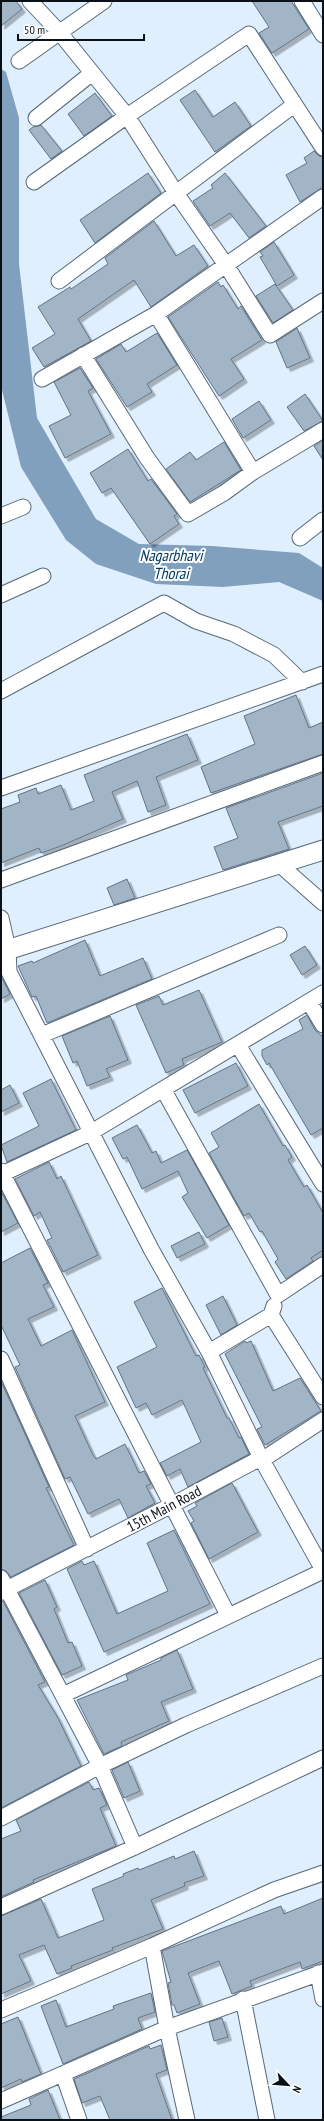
<svg xmlns="http://www.w3.org/2000/svg" width="324" height="2121" font-family="'PT Sans Narrow',sans-serif">
	<style>
		.water { fill: #80a0bd }
		.building { fill: #a1b5c7; stroke: #617384; filter: url(#shadow) }
		.lines { fill: none; stroke-linecap: round; stroke-linejoin: round }
		.minor-casing { stroke: #576979; stroke-width: 17 }
		.tertiary-casing { stroke: #576979; stroke-width: 21 }
		.minor { stroke: #fff; stroke-width: 15 }
		.tertiary { stroke: #fff; stroke-width: 19 }
		.labels { text-anchor: middle; stroke-width: 4; stroke-linejoin: round; paint-order: stroke }
		.street-label { font-size: 15px; fill: #091017; stroke: #fff }
		.water-label { font-size: 16px; font-style: italic; fill: #033b62; stroke: #fff }
	</style>
	<defs>
		<filter id="shadow"><feDropShadow dx="3.5" dy="3.5" stdDeviation="0" flood-color="#0004"/></filter>
	</defs>
	<rect width="100%" height="100%" fill="#dfeffe"/>
	<!-- water -->
	<path class="water" d="M1 69 6 72 19 118V264L37 418 96 519 139 544 212 546 299 553 323 568V601L279 582 223 587 156 584 96 564 66 540 21 467 1 386Z"/>
	<!-- building -->
	<path class="building" d="M1 1H16L22 9 1 26Z
		M252 1H291L309 29 272 53 259 33 269 27Z
		M195 90 213 117 235 102 251 126 215 152 180 100Z
		M95 93 112 116 84 136 68 114Z
		M41 125 62 151 51 159 29 130 33 127Z
		M314 151 319 156 323 157V187L300 202 286 175 307 163 304 158Z
		M148 173 161 193 95 243 80 220Z
		M225 173 266 226 249 238 230 213 210 226 193 201 213 188 211 185Z
		M154 221 176 256 194 245 208 266 151 307 134 280 78 319 91 341 44 367 32 348 55 334 38 307 70 287 71 289 108 264 105 258Z
		M274 242 294 275 277 286 260 257 263 256 260 252Z
		M218 282 221 287 223 285 238 309 241 306 262 340 231 359 244 379 219 396 168 317Z
		M275 284 293 310 273 323 256 296Z
		M297 328 310 358 287 368 276 342Z
		M157 333 177 365 147 384 152 392 127 407 96 359 121 344 126 352Z
		M80 368 93 388 88 391 111 434 65 458 49 426 71 415 54 382Z
		M305 394 323 421 304 431 287 407Z
		M259 401 271 420 243 438 232 419Z
		M323 440V460L314 446Z
		M224 442 241 470 190 502 166 469 190 452 196 460Z
		M128 449 148 481 151 479 177 514 174 516 179 524 150 544 111 488 102 493 90 473Z
		M296 695 309 728 323 722V754L211 793 201 767 255 744 244 716Z
		M187 734 198 760 156 777 166 805 148 812 137 781 112 792 123 819 61 846 41 853 39 848 1 863V809L20 802 18 795 36 788 38 794 61 785 71 810 94 801 84 775Z
		M323 773V806L278 822 289 849 223 870 214 847 238 838 226 808Z
		M127 879 135 898 114 905 107 888Z
		M85 940 100 976 143 958 152 979 47 1023 36 996 32 997 18 966 32 961 33 963Z
		M305 946 317 965 302 975 290 955Z
		M1 976 10 994 1 999Z
		M199 990 222 1042 182 1059 184 1065 166 1073 136 1005 159 996 163 1005Z
		M307 1015 315 1030 323 1037V1128L311 1135 269 1063 267 1065 262 1056V1050L303 1029 299 1020Z
		M110 1016 128 1060 106 1069 110 1077 87 1086 77 1061 73 1063 62 1036Z
		M236 1063 248 1086 195 1113 183 1090Z
		M51 1079 76 1130 7 1162 1 1145 39 1126 23 1093Z
		M10 1085 19 1103 1 1112V1090Z
		M259 1104 283 1146 285 1145 292 1157 288 1160 304 1187 307 1185 323 1213V1250L311 1258 313 1261 286 1279 275 1262 278 1259 262 1231 260 1232 249 1213 244 1216 209 1153 219 1147 211 1133Z
		M137 1125 152 1153 156 1151 161 1163 187 1150 229 1225 207 1238 182 1197 188 1193 178 1171 142 1189 127 1157 123 1159 112 1138Z
		M49 1162 57 1179 61 1176 98 1255 63 1272 47 1240 52 1238 40 1212 34 1216 15 1179Z
		M1 1191 18 1223 1 1232Z
		M199 1232 205 1244 177 1258 171 1246Z
		M30 1248 48 1283 43 1285 54 1307 28 1319 41 1346 72 1330 105 1402 75 1416 92 1453 96 1459 125 1444 139 1473 144 1471 151 1484 146 1486 155 1503 128 1518 119 1499 88 1514 70 1477 65 1479 15 1367 20 1365 1 1325V1263Z
		M162 1288 196 1356 199 1355 205 1367 203 1368 227 1418H229L239 1438 241 1437 249 1454 188 1487 180 1469 167 1476 160 1463 201 1442 182 1400 152 1415 146 1403 136 1408 117 1367 157 1347 134 1302Z
		M223 1296 237 1325 221 1335 206 1305Z
		M245 1341 246 1343 251 1341 273 1391 300 1378 321 1411 265 1445 257 1429 262 1427 225 1354Z
		M1 1381 49 1487 46 1488 74 1545 11 1577 6 1571 1 1569Z
		M232 1483 258 1532 209 1559 191 1523 194 1521 188 1511 197 1506 195 1503Z
		M174 1530 210 1604 104 1652 67 1569 82 1561 84 1565 94 1561 117 1614 168 1591 147 1543Z
		M45 1580 57 1607 54 1609 68 1643 72 1642 82 1666 62 1675 19 1593Z
		M1 1601H3L45 1682 38 1685 58 1718 81 1766 1 1808Z
		M177 1650 193 1689 161 1702 169 1721 121 1742 122 1746 104 1754 77 1700 128 1680 126 1675 161 1660V1658Z
		M128 1762 140 1791 124 1798 112 1770Z
		M89 1782 93 1790 99 1788 107 1805 100 1808 116 1846 33 1880 34 1882 1 1897V1839L21 1831 16 1820Z
		M194 1851 204 1876 184 1883 185 1886 151 1900 163 1929 112 1948 113 1950 71 1966 72 1968 57 1974 44 1945 19 1955 31 1981 1 1994V1916L41 1899 58 1938 104 1920 92 1889 124 1876 123 1874 138 1868 139 1870 174 1856 175 1859Z
		M323 1898V1961L302 1969 300 1962 250 1981 252 1986 232 1994 219 1961 188 1973 200 2004 177 2013 174 2005H172L168 1983 171 1982 162 1951 281 1906 284 1914Z
		M151 1993 155 2012 138 2018 142 2029 63 2064 41 2006 56 2000 66 2027 114 2009 113 2006Z
		M18 2017 41 2074 22 2082 21 2079 1 2088V2024Z
		M222 2018 228 2037 214 2041 209 2022Z
		M161 2045 167 2070 156 2074 172 2120H110L100 2096 82 2103 74 2079 149 2046 150 2049Z
		M48 2090 60 2120H1V2117L31 2105 29 2099Z"/>
	<g class="lines">
		<defs>
			<path id="minor" d="M30 1 60 33 127 116 176 193 294 105
				M302 1 323 35
				M19 61 104 1
				M36 118 92 73
				M34 182 127 116 249 34 323 148
				M59 281 176 193 226 265 270 335 323 301
				M156 314 253 472
				M83 355 147 458 188 514 224 493 253 472 323 430
				M42 379 156 314 323 197
				M1 516 23 507
				M300 538 323 520
				M1 595 43 576
				M1 691 164 603 196 621 234 634 274 655 302 682
				M1 788 323 674
				M279 864 323 903
				M1 880 323 763
				M1 918 8 949 9 972 151 1249 209 1352 262 1460 323 1570
				M309 1002 323 1025
				M42 1035 279 935
				M238 1045 323 1184
				M163 1089 278 1295 323 1265
				M1 1171 228 1615
				M2 1174 90 1133 323 993
				M271 1315 323 1397
				M209 1352 271 1315 274 1306
				M1 1359 87 1549
				M1 1578 100 1766 135 1847
				M1 1592 172 1505 253 1462 262 1460 323 1420
				M63 1695 323 1571
				M1 1818 100 1766 186 1725 323 1666
				M1 1907 135 1847 323 1758
				M152 1946 167 2028 187 2120
				M318 1973 323 1999
				M243 1999 267 2120
				M1 2010 152 1946 274 1890 323 1873
				M63 2074 79 2120
				M1 2101 167 2028 323 1972"/>
			<path id="tertiary" d="M1 952 323 850"/>
		</defs>
		<!-- minor casing -->
		<use href="#minor" class="minor-casing"/>
		<!-- tertiary casing -->
		<use href="#tertiary" class="tertiary-casing"/>
		<!-- minor -->
		<use href="#minor" class="minor"/>
		<!-- tertiary -->
		<use href="#tertiary" class="tertiary"/>
	</g>
	<g class="labels">
		<!-- street labels -->
		<g class="street-label">
			<text transform="translate(164 1509) rotate(-28)" y="5">15th Main Road</text>
		</g>
		<!-- water labels -->
		<g class="water-label">
			<text x="171" y="561">Nagarbhavi<tspan x="171" dy="18">Thorai</tspan></text>
		</g>
	</g>
	<!-- border -->
	<rect width="324" height="2121" fill="none" stroke="#091017" stroke-width="4"/>
	<!-- north arrow -->
	<g transform="translate(288 2085) rotate(116)" stroke="#ffffff" stroke-width="3" paint-order="stroke">
	<path d="M0-3L7 15L0 10L-7 15Z" fill="#091017"/>
	<text y="-6" font-size="11" font-weight="bold" text-anchor="middle" fill="#091017">N</text>
	</g>
	<!-- scale -->
	<path d="M18 34v6h126v-6" fill="none" stroke="#091017" stroke-width="2"/>
	<text x="24" y="34" font-size="12" fill="#091017" stroke="#ffffff" stroke-width="3" paint-order="stroke">50 m</text>
</svg>
